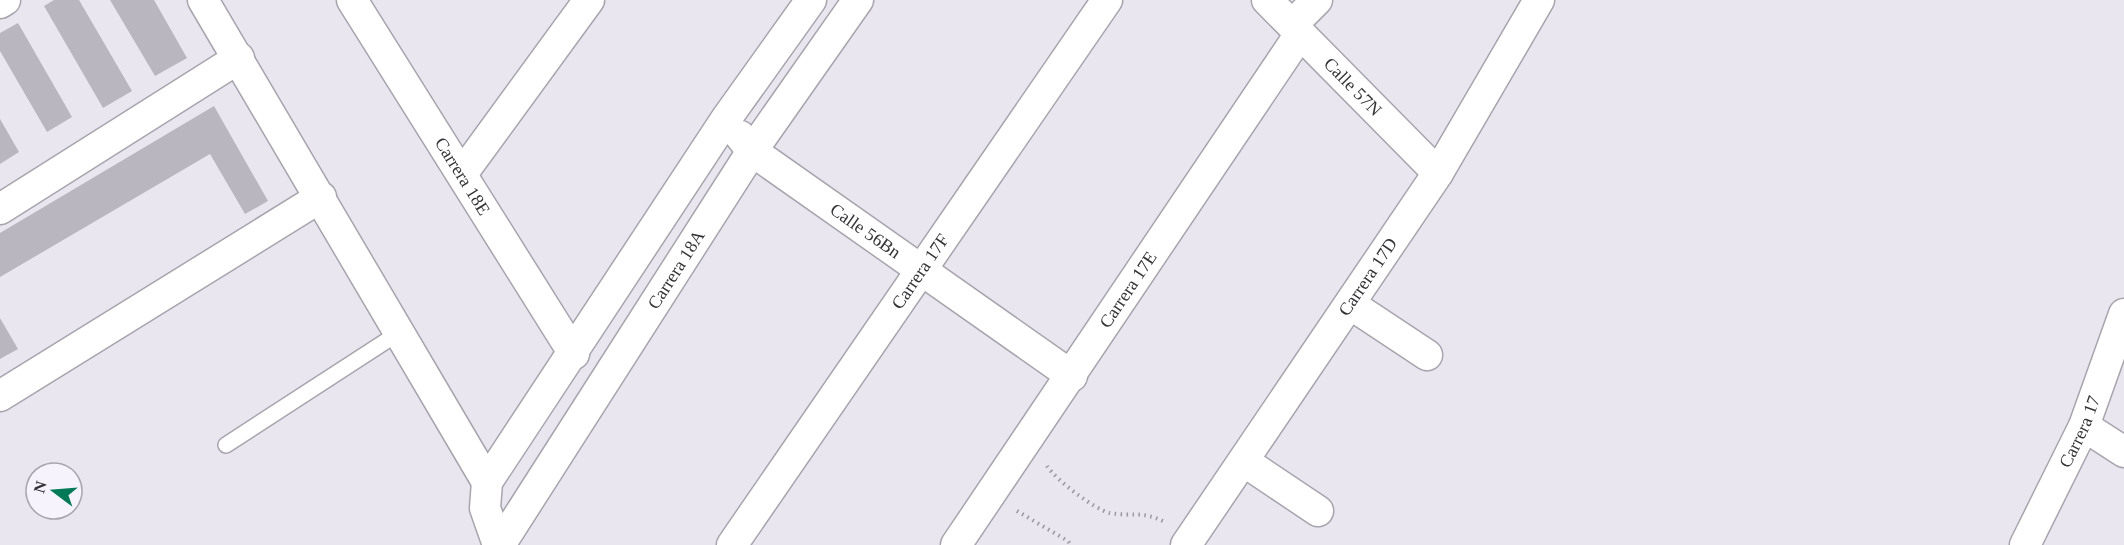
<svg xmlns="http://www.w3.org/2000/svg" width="2124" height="545" font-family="Georgia,serif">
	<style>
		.building { fill: #b9b6bf }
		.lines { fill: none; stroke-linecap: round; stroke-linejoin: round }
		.service-casing { stroke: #a8a4ad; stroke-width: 18 }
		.minor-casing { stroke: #a8a4ad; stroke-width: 33 }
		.path { stroke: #99979d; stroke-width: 4; stroke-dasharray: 1.5 4.5; stroke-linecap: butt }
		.service { stroke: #fff; stroke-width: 15 }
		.minor { stroke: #fff; stroke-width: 30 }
		.labels { text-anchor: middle; stroke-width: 5; stroke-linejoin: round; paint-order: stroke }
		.street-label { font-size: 18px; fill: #343236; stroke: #f6f3fd }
	</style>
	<rect width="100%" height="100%" fill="#e9e6ef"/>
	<!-- building -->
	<path class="building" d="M54 0H79L132 91 103 108 44 6Z
		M110 0H154L187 58 155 76Z
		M18 23 72 117 47 132 0 51V33Z
		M214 106 268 201 245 214 210 154 0 277V233Z
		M0 119 19 152 0 164Z
		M0 318 18 349 0 359Z"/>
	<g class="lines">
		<defs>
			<path id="service" d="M226 445 400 332"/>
			<g id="minor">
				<path d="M203 0 487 482"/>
				<path id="s1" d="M352 0 574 354"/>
				<path id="s2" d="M1267 0 1438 173"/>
				<path d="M0 3 5 0"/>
				<path d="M1292 25 1317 0"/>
				<path id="s3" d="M740 136 752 151 1072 376"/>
				<path d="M462 174 589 0"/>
				<path d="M0 209 239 58"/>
				<path d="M1350 304 1427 355"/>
				<path d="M0 396 321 197"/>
				<path d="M2084 426 2124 452"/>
				<path d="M1245 462 1318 511"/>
				<path d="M498 545 485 508 487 482 726 119 811 0"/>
				<path id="s4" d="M500 545 752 151 858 0"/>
				<path id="s5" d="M732 545 1107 0"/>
				<path id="s6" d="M956 545 1300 34"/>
				<path id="s7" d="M1186 545 1438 173 1539 0"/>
				<path id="s8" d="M2025 545 2084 426 2124 314"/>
			</g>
		</defs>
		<!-- service casing -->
		<use href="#service" class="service-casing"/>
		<!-- minor casing -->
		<use href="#minor" class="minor-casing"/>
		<!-- path -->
		<path class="path" d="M1047 466C1055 479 1095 510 1110 513 1133 517 1140 510 1165 522
			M1017 511 1068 541 1071 545"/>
		<!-- service -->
		<use href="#service" class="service"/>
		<!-- minor -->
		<use href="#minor" class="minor"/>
	</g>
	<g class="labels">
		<!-- street labels -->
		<g class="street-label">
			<text dy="6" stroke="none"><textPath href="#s2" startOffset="122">Calle 57N</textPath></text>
			<text dy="6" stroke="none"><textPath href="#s1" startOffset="208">Carrera 18E</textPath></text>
			<text dy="6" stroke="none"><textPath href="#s3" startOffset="158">Calle 56Bn</textPath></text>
			<text dy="6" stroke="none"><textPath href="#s4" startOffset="327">Carrera 18A</textPath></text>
			<text dy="6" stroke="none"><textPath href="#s5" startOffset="332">Carrera 17F</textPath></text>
			<text dy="6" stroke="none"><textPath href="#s7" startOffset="324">Carrera 17D</textPath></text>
			<text dy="6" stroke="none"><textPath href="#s6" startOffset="308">Carrera 17E</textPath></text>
			<text dy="6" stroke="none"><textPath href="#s8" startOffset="126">Carrera 17</textPath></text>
		</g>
	</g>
	<!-- north arrow -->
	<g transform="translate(54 491) rotate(286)"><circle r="28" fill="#f6f3fd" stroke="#a8a6ad" stroke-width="1.5"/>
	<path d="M0-4.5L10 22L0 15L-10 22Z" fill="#017956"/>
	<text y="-9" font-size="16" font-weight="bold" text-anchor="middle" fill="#343236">N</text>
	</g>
</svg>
